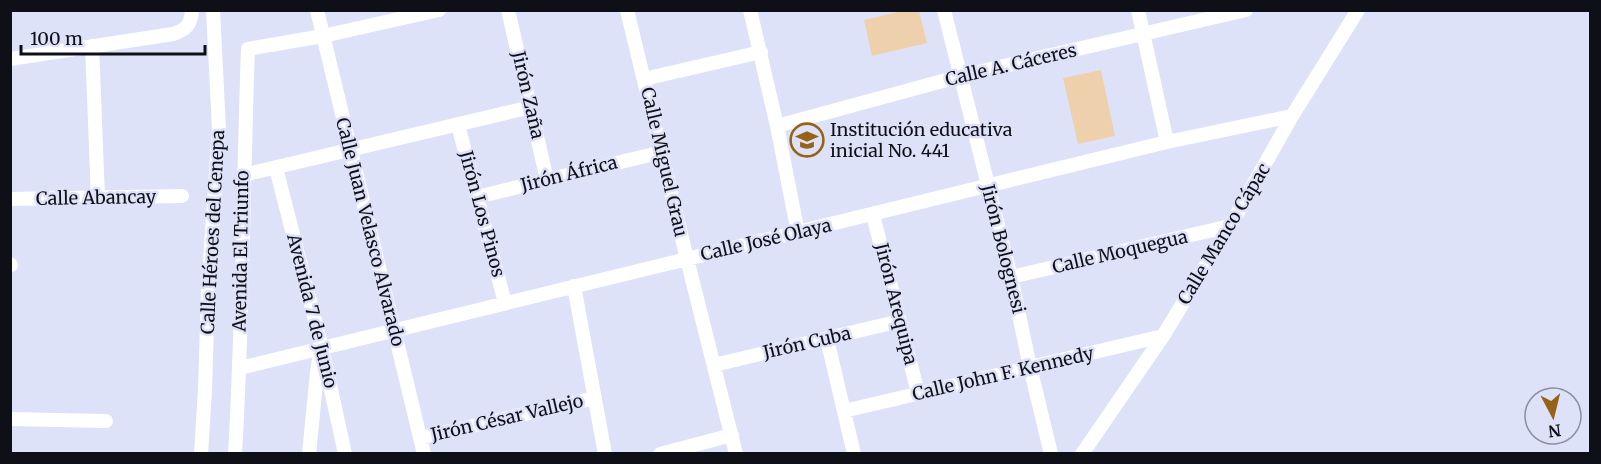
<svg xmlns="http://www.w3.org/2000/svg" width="1601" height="464" font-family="Merriweather,serif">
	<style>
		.green { fill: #efd0ad }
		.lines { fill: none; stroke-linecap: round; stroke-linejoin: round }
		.minor { stroke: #fff; stroke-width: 14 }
		.labels { text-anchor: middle; stroke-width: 5; stroke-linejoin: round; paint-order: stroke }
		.street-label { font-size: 18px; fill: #0f1017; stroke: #dee2f9 }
		.poi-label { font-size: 18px; fill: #0f1017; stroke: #dee2f9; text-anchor: start }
	</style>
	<rect width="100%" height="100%" fill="#dee2f9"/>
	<!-- green -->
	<path class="green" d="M902 11H919L927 43 872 56 864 20Z
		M1101 70 1115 136 1078 144 1063 78Z"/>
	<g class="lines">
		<!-- minor -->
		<path class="minor" d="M317 10 424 454
			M508 10 547 180
			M627 10 687 259 736 454
			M750 10 777 126 798 233
			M944 10 1011 277 1030 367 1051 454
			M1138 10 1167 142
			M92 46 98 198
			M10 59 173 34C186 30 191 25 192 10
			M644 79 761 52
			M458 125 505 303
			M777 126 961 76 1246 10
			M276 168 322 348 345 454
			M243 175 531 107
			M477 197 662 152
			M10 199 182 196
			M873 215 918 393
			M10 264 11 265
			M1011 277 1230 226
			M574 286 605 454
			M827 339 854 454
			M714 365 900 321
			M240 368 1167 142 1292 116
			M844 411 1163 336
			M10 419 106 421
			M420 438 595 398
			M201 454 205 390 208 290 219 129 213 10
			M235 454C243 319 243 184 248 49L323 36 439 10
			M309 454 317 372 320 354
			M660 454 732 435
			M1082 454 1163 336 1230 226 1292 116 1358 10"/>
	</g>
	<!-- icons -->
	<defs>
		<symbol id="school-ring" viewBox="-11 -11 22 22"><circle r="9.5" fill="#dee2f9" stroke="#966217" stroke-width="1.5"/><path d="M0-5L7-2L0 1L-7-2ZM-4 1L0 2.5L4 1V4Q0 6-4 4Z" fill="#966217"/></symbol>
	</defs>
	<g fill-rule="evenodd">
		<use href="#school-ring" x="788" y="121" width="38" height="38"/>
	</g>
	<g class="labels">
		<!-- street labels -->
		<g class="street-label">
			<text transform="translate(1011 65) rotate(-13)" y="6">Calle A. Cáceres</text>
			<text transform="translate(528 95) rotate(77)" y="6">Jirón Zaña</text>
			<text transform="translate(664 162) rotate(77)" y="6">Calle Miguel Grau</text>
			<text transform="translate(569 174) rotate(-14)" y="6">Jirón África</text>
			<text transform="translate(96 198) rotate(-1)" y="6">Calle Abancay</text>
			<text transform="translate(482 214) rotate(75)" y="6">Jirón Los Pinos</text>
			<text transform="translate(213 232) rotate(-87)" y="6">Calle Héroes del Cenepa</text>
			<text transform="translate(370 232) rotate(76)" y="6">Calle Juan Velasco Alvarado</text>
			<text transform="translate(1224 234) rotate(-59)" y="6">Calle Manco Cápac</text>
			<text transform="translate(766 240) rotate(-13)" y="6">Calle José Olaya</text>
			<text transform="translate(1003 249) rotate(76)" y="6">Jirón Bolognesi</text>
			<text transform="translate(241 251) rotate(-89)" y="6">Avenida El Triunfo</text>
			<text transform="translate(1120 252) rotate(-13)" y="6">Calle Moquegua</text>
			<text transform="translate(896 304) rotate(76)" y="6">Jirón Arequipa</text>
			<text transform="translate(312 311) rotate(76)" y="6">Avenida 7 de Junio</text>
			<text transform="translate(807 343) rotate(-13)" y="6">Jirón Cuba</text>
			<text transform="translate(1003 374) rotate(-13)" y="6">Calle John F. Kennedy</text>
			<text transform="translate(507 418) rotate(-13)" y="6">Jirón César Vallejo</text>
		</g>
		<!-- poi labels -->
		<g class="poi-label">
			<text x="830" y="136">Institución educativa<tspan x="830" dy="21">inicial No. 441</tspan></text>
		</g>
	</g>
	<!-- border -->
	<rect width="1601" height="464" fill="none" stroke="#0f1017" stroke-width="24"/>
	<!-- north arrow -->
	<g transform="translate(1553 416) rotate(173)"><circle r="28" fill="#dee2f9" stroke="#8b8e9f" stroke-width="1.5"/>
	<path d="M0-4.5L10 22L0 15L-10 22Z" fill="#966217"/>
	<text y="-9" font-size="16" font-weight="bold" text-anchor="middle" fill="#0f1017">N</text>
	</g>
	<!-- scale -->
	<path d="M21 45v9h184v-9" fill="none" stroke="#0f1017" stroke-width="3"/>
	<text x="30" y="45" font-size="18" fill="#0f1017" stroke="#dee2f9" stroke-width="4.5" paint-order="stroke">100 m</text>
</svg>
